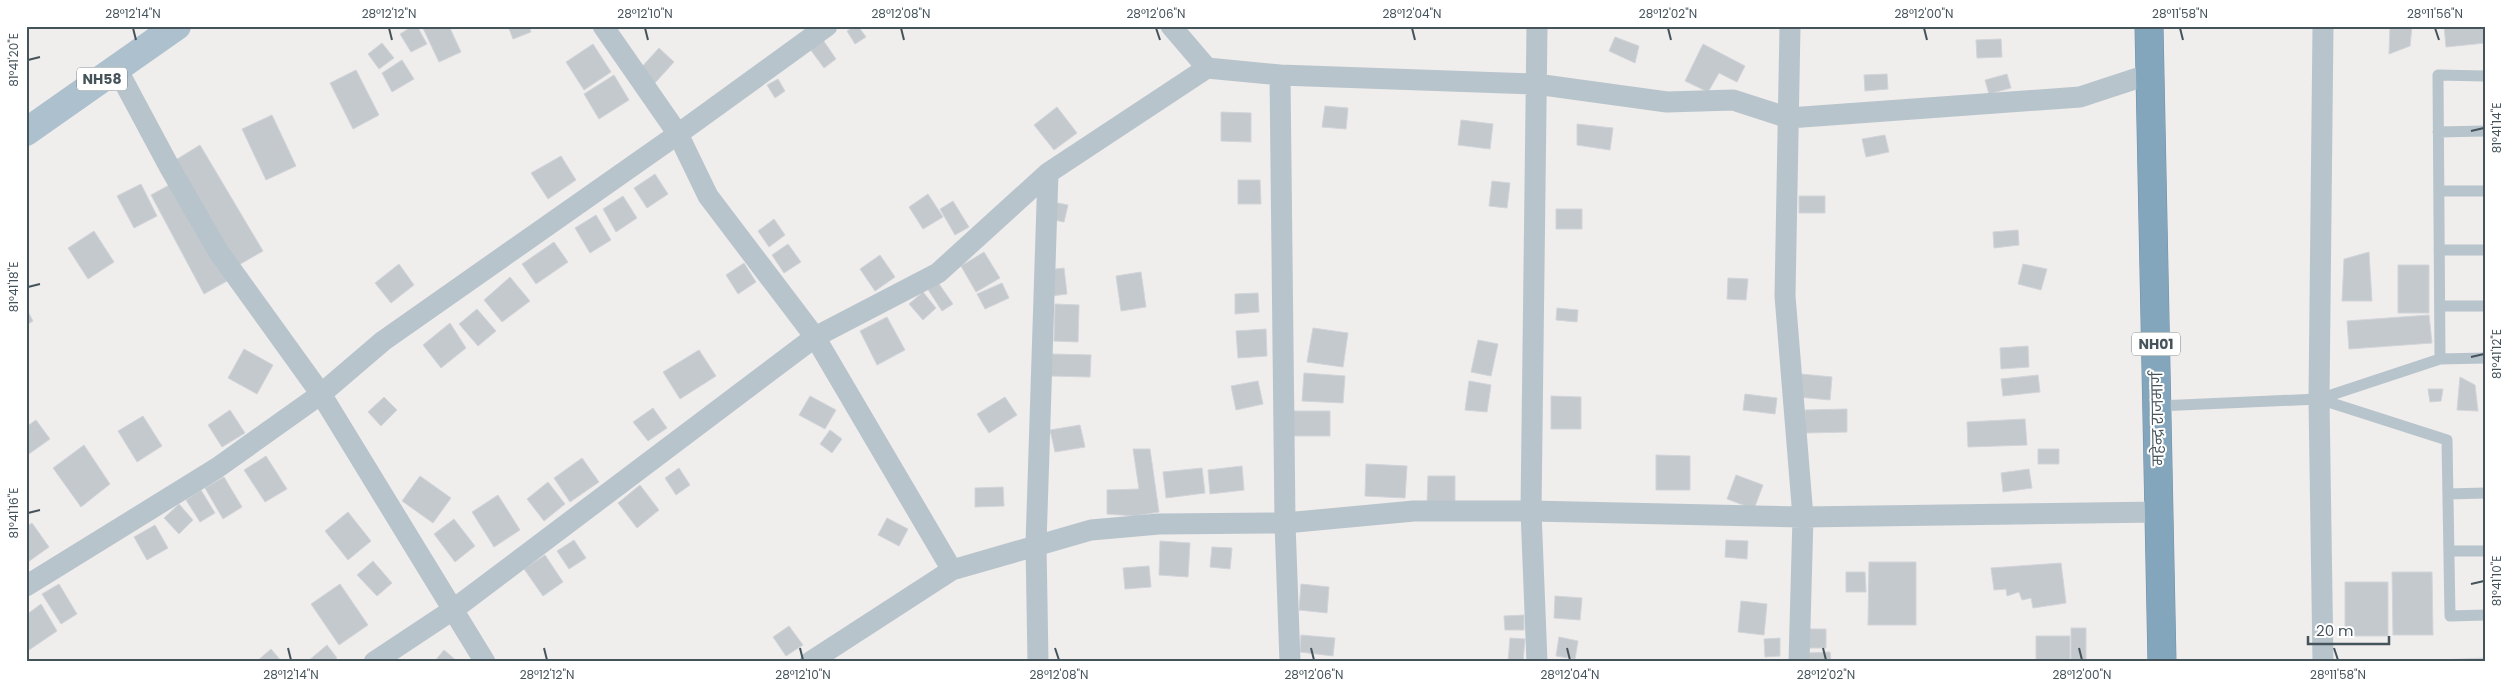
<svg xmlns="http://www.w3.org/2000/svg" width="2511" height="688" font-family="Poppins,'Noto Sans Devanagari',sans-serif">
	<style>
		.building { fill: #c4c9cd; stroke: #d1d4d9 }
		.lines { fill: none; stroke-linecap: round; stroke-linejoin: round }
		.highway-casing { stroke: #7091a9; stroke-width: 29 }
		.lane { stroke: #b8c4cb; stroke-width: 11 }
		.street { stroke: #b8c4cb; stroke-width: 21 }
		.primary { stroke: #acc0cd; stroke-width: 28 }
		.highway { stroke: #84a6bd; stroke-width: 28 }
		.ticks { fill: none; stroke: #45535b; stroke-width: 2 }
		.labels { text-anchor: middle; stroke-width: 4; stroke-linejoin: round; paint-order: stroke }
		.shield { fill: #fff; stroke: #7d878c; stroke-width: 1 }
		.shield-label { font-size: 14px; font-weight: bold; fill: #45535b }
		.street-label { font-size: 15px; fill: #45535b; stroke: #fff }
		.neatline { fill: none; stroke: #45535b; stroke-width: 2 }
		.ticks-label { font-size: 12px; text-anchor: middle; fill: #45535b }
	</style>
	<rect width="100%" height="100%" fill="#f0eded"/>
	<!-- building -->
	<path class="building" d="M413 26H417L427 44 411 52 400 34Z
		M422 26H449L461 52 439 62Z
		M508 26H529L531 32 513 39Z
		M855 26H858L866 37 855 44 847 31Z
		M2390 26H2412L2410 46 2389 54Z
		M2444 26H2485V43L2446 47Z
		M1615 37 1639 46 1635 63 1609 51Z
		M2001 39 2002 57 1977 58 1976 40Z
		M823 40 836 59 824 68 810 49Z
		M382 43 394 58 379 69 368 54Z
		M593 44 611 72 584 90 566 62Z
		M1703 44 1745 66 1737 82 1719 73 1708 92 1685 81Z
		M659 48 674 62 654 84 639 70Z
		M402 60 414 79 392 92 382 73Z
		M356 70 379 115 353 129 330 83Z
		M1887 74 1888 89 1865 91 1864 75Z
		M2007 74 2011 88 1989 94 1985 80Z
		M614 75 629 100 599 119 584 94Z
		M778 79 785 91 775 98 767 85Z
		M1325 106 1348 108 1346 129 1322 127Z
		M1057 107 1077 133 1054 150 1034 125Z
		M1221 112 1251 113V142L1221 141Z
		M272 115 296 166 266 180 242 129Z
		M1461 120 1493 124 1490 149 1458 145Z
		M1577 124 1613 128 1610 150 1577 145Z
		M1885 135 1889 152 1866 157 1862 139Z
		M200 145 263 251 237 266 174 161Z
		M561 156 576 180 548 199 531 173Z
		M655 174 668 194 647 208 634 188Z
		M1238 180H1260L1261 204H1238Z
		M1492 181 1510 183 1507 208 1489 206Z
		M173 183 227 281 204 294 151 195Z
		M141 184 157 216 134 228 117 196Z
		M928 194 943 217 923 229 909 207Z
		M623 196 637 218 616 232 603 209Z
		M1799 196H1825V213H1799Z
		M953 201 969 227 955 235 940 209Z
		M1053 202 1068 205 1064 222 1049 219Z
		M1556 209H1582V229H1556Z
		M596 215 611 240 590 253 575 228Z
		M774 219 785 235 769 247 758 231Z
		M2018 230 2019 245 1994 248 1993 232Z
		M94 231 114 262 88 279 68 248Z
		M554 242 568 262 536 284 522 264Z
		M788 244 801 262 784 273 772 255Z
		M984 252 1000 278 976 292 961 266Z
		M2369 252 2372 301H2342L2344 259Z
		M880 255 895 277 875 291 860 269Z
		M744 263 756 282 738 294 726 275Z
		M399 264 414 285 391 303 375 283Z
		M2023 264 2047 269 2041 290 2018 284Z
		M2398 265H2429V313H2398Z
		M1064 268 1067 294 1051 296 1047 270Z
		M1141 272 1146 307 1121 311 1116 276Z
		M510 277 530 301 502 322 484 300Z
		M1728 278 1748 279 1746 300 1727 299Z
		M937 281 953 304 942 311 927 288Z
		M1002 283 1009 298 985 309 977 294Z
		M923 292 936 308 923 320 909 304Z
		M1258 293 1259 312 1235 314V294Z
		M1055 304 1079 305 1078 342 1054 341Z
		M26 308 33 321 26 325Z
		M1557 308 1578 310 1577 322 1556 320Z
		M477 309 496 331 478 346 459 324Z
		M2429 315 2432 343 2349 349 2347 321Z
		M887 317 905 350 877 365 860 331Z
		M450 323 466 348 441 368 423 345Z
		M1313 328 1348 333 1343 367 1307 362Z
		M1266 329 1267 356 1238 358 1236 331Z
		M1478 340 1498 344 1491 376 1471 372Z
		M2028 346 2029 367 2001 369 2000 348Z
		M244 349 273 365 257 394 228 378Z
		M699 350 716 376 680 399 663 372Z
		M1052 354 1091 355 1090 377 1051 376Z
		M1304 373 1345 376 1343 403 1302 401Z
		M1801 374 1832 377 1830 400 1798 397Z
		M2038 375 2040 392 2003 396 2001 379Z
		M2460 377 2475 385 2478 411 2457 410Z
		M1258 381 1263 404 1236 410 1231 386Z
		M1469 381 1491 385 1487 412 1465 410Z
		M2428 389H2443L2441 401 2430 402Z
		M1745 394 1777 398 1775 414 1743 410Z
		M810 396 836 410 825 429 799 415Z
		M1551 396 1581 397V429H1551Z
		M384 397 397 410 381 426 368 412Z
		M1005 397 1017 415 989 433 977 414Z
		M653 408 667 428 648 441 633 422Z
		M1847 409V432L1805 433V410Z
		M230 410 245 433 222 447 208 425Z
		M1293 411H1330V436H1294Z
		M143 416 162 446 137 462 118 431Z
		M2025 419 2027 445 1968 447 1967 422Z
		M36 420 50 439 26 456V427Z
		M1080 425 1085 447 1055 452 1050 430Z
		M830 430 842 439 832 453 820 444Z
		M84 445 110 484 81 507 53 468Z
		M1133 449H1150L1159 512 1135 516 1107 514V490L1139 489Z
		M2038 449H2059V464H2038Z
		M1656 455 1690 456V490H1656Z
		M266 456 287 489 265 502 244 470Z
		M582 458 599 482 570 502 554 478Z
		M1366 464 1407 466 1405 498 1365 496Z
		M1242 466 1244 490 1210 494 1208 470Z
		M679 468 690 485 676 495 665 478Z
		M1202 468 1205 493 1166 498 1163 472Z
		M2029 469 2032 488 2003 492 2001 473Z
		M1736 475 1763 485 1754 509 1727 499Z
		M420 476 451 498 433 523 402 501Z
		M1428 476H1455V502H1427Z
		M224 477 242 507 223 519 205 488Z
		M548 482 565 504 544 521 527 499Z
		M640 485 659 510 637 528 618 503Z
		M1003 487 1004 506 975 507V488Z
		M201 490 215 513 200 522 186 500Z
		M498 495 520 530 494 547 472 512Z
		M179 504 193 520 179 534 164 518Z
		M348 512 371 541 348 560 325 531Z
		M887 518 908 529 899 546 878 535Z
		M454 519 475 546 455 562 434 534Z
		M32 523 49 547 28 562 26 527Z
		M155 525 168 548 147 560 134 537Z
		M574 540 586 558 569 569 557 551Z
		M1726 540 1748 541 1747 559 1725 557Z
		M1160 541 1190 543 1188 577 1159 575Z
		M1212 547 1232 548 1230 569 1210 567Z
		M545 555 563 582 543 596 524 569Z
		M373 561 392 583 377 596 357 575Z
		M1869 562H1916V625H1868Z
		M2061 563 2066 603 2033 608 2031 598 2022 600 2019 592 2007 596 2006 589 1994 590 1991 568Z
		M1149 566 1151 587 1125 589 1123 568Z
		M1846 572H1865L1866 592H1846Z
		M2392 572H2432L2433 635H2393Z
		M2345 582H2388V636H2345Z
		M59 584 77 614 61 624 42 594Z
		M340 584 368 625 339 645 311 604Z
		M1301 584 1329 587 1327 613 1299 610Z
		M1555 596 1582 598 1580 620 1554 618Z
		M1741 601 1767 604 1764 635 1738 632Z
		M41 604 57 631 26 652V615Z
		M1524 615V630H1505L1504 616Z
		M789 626 803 645 786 656 773 637Z
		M2071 628H2086V662H2071Z
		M1807 629H1826V648H1807Z
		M1301 635 1335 638 1333 656 1300 652Z
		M2036 636H2070V662H2036Z
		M1559 637 1578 641 1575 659 1556 656Z
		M1510 638 1525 639 1523 662H1508Z
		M1780 638V656L1765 657 1764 639Z
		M327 645 337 658 332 662H307Z
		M271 649 282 662H256Z
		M444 650 458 662H434Z
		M1830 652 1831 662H1808L1807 653Z
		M2485 658V662H2438V660Z"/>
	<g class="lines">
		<defs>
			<path id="highway" d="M2149 26 2162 662"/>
		</defs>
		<!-- highway casing -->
		<use href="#highway" class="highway-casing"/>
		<!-- lane -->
		<path class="lane" d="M2438 132 2485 131
			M2439 191H2485
			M2439 250H2485
			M2440 306H2485
			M2440 359 2438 75 2485 76
			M2319 399 2447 440 2450 616 2485 615
			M2158 406 2319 399 2440 359 2485 358
			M2448 494 2485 493
			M2449 551H2485"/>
		<!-- street -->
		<path class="street" d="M603 26 678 134 708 196 815 337 952 570
			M1171 26 1207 68 1280 75 1536 84 1667 102 1733 100 1789 118 2080 97 2150 74
			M1790 26 1785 296 1803 517 1799 662
			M117 69 170 168 218 251 321 394 485 662
			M1280 75 1285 523 1290 662
			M26 586 217 468 321 394 383 341 678 134 827 26
			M374 662 454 609 815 337 938 273 1048 173 1207 68
			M810 662 952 570 1091 530 1159 524 1285 523 1414 511H1531L1803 517 2160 512
			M1038 662 1036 544 1048 173
			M1537 662 1531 511 1537 26
			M2323 662 2319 399 2323 26"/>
		<!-- primary -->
		<path class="primary" d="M26 132 177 26"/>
		<!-- highway -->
		<use href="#highway" class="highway"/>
	</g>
	<!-- ticks -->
	<path class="ticks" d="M133 28 136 40M389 28 392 40M645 28 648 40M901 28 904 40M1156 28 1160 40M1412 28 1415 40M1668 28 1671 40M1924 28 1927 40M2180 28 2183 40M2435 28 2439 40M28 60 40 57M2471 131 2484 128M28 287 40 284M2471 357 2484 354M28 513 40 510M2471 584 2484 581M288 648 291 660M544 648 547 660M800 648 803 660M1055 648 1059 660M1311 648 1314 660M1567 648 1570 660M1823 648 1826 660M2079 648 2082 660M2334 648 2338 660"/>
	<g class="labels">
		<!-- shield labels -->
		<g class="shield">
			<rect x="77" y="67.5" width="50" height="23" rx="4"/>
			<rect x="2132" y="332.5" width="48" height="23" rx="4"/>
		</g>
		<g class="shield-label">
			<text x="102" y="84">NH58</text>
			<text x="2156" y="349">NH01</text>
		</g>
		<!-- street labels -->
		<g class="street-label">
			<text transform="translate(2158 419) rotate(-91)" y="5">महेन्द्र राजमार्ग</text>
		</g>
	</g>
	<!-- border -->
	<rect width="2511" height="688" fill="none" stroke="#ffffff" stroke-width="55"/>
	<!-- scale -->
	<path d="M2308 636v8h81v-8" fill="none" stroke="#45535b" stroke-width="2.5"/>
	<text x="2316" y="636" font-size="15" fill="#45535b" stroke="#ffffff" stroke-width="4" paint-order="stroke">20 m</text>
	<rect x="28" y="28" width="2456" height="632" class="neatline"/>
	<g class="ticks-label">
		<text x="133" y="18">28°12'14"N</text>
		<text x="389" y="18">28°12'12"N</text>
		<text x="645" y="18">28°12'10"N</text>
		<text x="901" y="18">28°12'08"N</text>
		<text x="1156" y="18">28°12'06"N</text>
		<text x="1412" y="18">28°12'04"N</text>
		<text x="1668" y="18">28°12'02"N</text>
		<text x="1924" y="18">28°12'00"N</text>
		<text x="2180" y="18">28°11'58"N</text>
		<text x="2435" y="18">28°11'56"N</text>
		<text transform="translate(14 60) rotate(-90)" y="4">81°41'20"E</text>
		<text transform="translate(2497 128) rotate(-90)" y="4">81°41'14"E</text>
		<text transform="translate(14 287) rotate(-90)" y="4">81°41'18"E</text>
		<text transform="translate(2497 354) rotate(-90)" y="4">81°41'12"E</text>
		<text transform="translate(14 513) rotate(-90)" y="4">81°41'16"E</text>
		<text transform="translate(2497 581) rotate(-90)" y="4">81°41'10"E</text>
		<text x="291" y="679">28°12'14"N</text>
		<text x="547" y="679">28°12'12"N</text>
		<text x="803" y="679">28°12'10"N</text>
		<text x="1059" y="679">28°12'08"N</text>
		<text x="1314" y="679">28°12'06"N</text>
		<text x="1570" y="679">28°12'04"N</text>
		<text x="1826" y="679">28°12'02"N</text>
		<text x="2082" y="679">28°12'00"N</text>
		<text x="2338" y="679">28°11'58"N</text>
	</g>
</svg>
